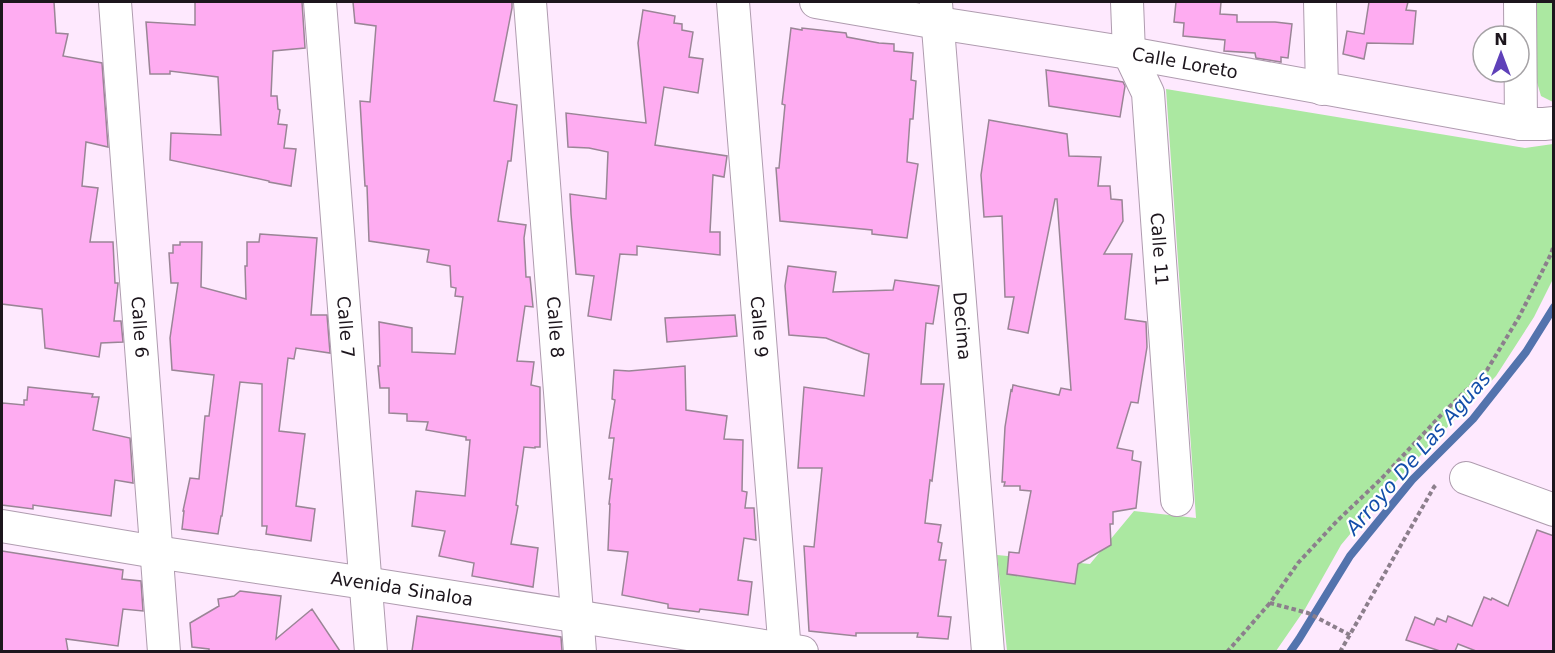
<svg xmlns="http://www.w3.org/2000/svg" width="1555" height="653" font-family="'DejaVu Sans',sans-serif">
	<style>
		.green { fill: #abe8a1 }
		.lines { fill: none; stroke-linecap: round; stroke-linejoin: round }
		.stream { stroke: #5373ad; stroke-width: 8 }
		.building { fill: #feacf1; stroke: #9a8596; stroke-width: 1.5 }
		.minor-casing { stroke: #af9caf; stroke-width: 34 }
		.path { stroke: #8c7f8c; stroke-width: 4; stroke-dasharray: 4.5 3; stroke-linecap: butt }
		.minor { stroke: #fff; stroke-width: 32 }
		.labels { text-anchor: middle; stroke-width: 4.5; stroke-linejoin: round; paint-order: stroke }
		.street-label { font-size: 18px; fill: #1d161d; stroke: #fff }
		.water-label { font-size: 20px; font-style: italic; fill: #134eaa; stroke: #fff }
	</style>
	<rect width="100%" height="100%" fill="#fee9fe"/>
	<!-- green -->
	<path class="green" d="M1535 2H1553V102L1541 96 1536 79Z
		M1166 89 1525 148 1553 144V279L1534 317 1496 376 1381 497 1341 545 1305 609 1276 651H1007L997 555 1090 564 1134 511 1196 518Z"/>
	<g class="lines">
		<!-- stream -->
		<path class="stream" d="M1290 652 1299 639 1350 556 1412 480 1473 419 1526 352 1554 307"/>
	</g>
	<!-- building -->
	<path class="building" d="M2 2H54L56 33 68 34 63 56 102 63 108 147 86 142 82 186 98 188 90 242H113L115 283H118V284L114 321H121L123 342 101 343 99 357 45 348 42 309 2 304Z
		M195 2H302L305 48 273 51 271 96H277L278 109 280 110 278 124 287 125 284 148 296 149 291 186 269 182V181L170 160 171 133 221 135 218 77 170 71V74H150L146 22 195 25Z
		M353 2H512V8L494 101 517 105 511 161H508L498 221 526 225 524 238 526 277H530L533 307 525 306 517 361 534 362 531 385 540 387V447H535V448L524 447 516 505 518 506 511 544 538 548 533 587 472 576 474 563 439 556 445 531 412 526 416 491 465 496 470 440H466V437L426 430 428 422 407 421V414L389 413V388H380L378 366H380L379 322 412 328V352L455 354 463 297 455 296 456 288 451 287 450 266 427 262 429 250 369 241 367 186H365L360 101 370 102 376 26 355 23Z
		M1176 2H1221L1220 14 1237 15V22H1275L1292 24 1288 58 1281 57V62L1256 58 1255 53 1224 51 1225 40 1183 36 1184 23 1174 22Z
		M1369 2H1408L1406 10 1416 11 1413 44 1367 43 1364 59 1343 54 1347 31 1364 34Z
		M643 10 675 16 674 23 682 24V30L693 32 689 57 703 59 698 93 664 87 655 145 727 156 724 177 713 175 710 232H720V255L637 246V255L620 254 611 320 588 316 594 276 576 274 571 214 570 194 606 199 608 152 589 148 568 147 566 113 646 123 638 43Z
		M791 28 802 30V28L846 33 847 37 879 43 894 44V51L913 53 911 80 916 81 913 119H910L907 162 918 164 907 238 872 234V230L780 221 776 168H779L785 105 782 104Z
		M1046 70 1123 82 1125 86 1120 117 1049 106Z
		M989 120 1067 134 1069 156 1101 157 1098 186H1110L1111 199 1122 200 1123 221 1104 254H1132L1125 319 1146 322 1147 347 1138 403 1131 402 1117 448 1133 451 1132 460 1141 462 1136 508 1113 512V524H1110L1111 545 1078 564 1075 584 1007 574 1009 552 1019 553 1031 491 1020 490V486H1004L1005 482H1002L1005 427 1011 390 1012 391 1013 385 1059 395 1061 388 1071 390 1057 199H1055L1028 333 1008 329 1014 297H1005L1002 216 984 217 981 175Z
		M260 234 317 238 311 315H327L330 353 296 348 294 359 288 358 279 431 305 434 296 506 315 509 311 541 266 534 267 526H262V384L240 382 222 516H221L218 534 182 529 184 511H183L190 478 199 479 205 416H209L214 375 172 370 170 338 178 283H171L169 253H173V245H180V242H202L201 287 246 299 245 266H247V242H259Z
		M788 266 836 272 833 292 893 290 895 280 939 286 933 324 926 323 921 384H944L932 481 930 480 925 523 941 525 938 542 942 543 939 560H946L938 616 951 617 948 639 917 637 918 633H856V636L809 631 804 546 814 547 822 468H798L804 387 864 396 869 354 864 353 826 338 789 335 785 286Z
		M735 315 737 336 667 342 665 318Z
		M685 366 686 410 727 416 724 439 743 440 742 491 747 492 745 508H754L756 540 744 538 738 580 752 582 748 615 700 609 699 612 668 608V604L622 595 628 552 608 550 610 504H609L612 479H609L614 438H609L615 400 612 399 614 370 629 371Z
		M28 387 93 394 92 397H99L93 430 130 438 133 483 115 480 111 516 33 505V509L2 505V405L3 403 24 405V400H27Z
		M1537 530 1554 536V651H1476L1458 644 1455 651H1440L1406 640 1415 617 1434 625 1437 618 1446 622 1448 616 1472 626 1484 597 1491 600 1492 598 1508 606Z
		M2 551 123 570 122 579 141 581 143 611 123 609 118 646 66 639 68 651H2Z
		M240 591 281 596 276 639 312 609 340 651H209V649L192 647 190 623 219 606 218 599 234 596Z
		M417 616 561 637 562 651H412Z"/>
	<g class="lines">
		<defs>
			<g id="minor">
				<path id="s1" d="M115 2 164 652"/>
				<path id="s2" d="M320 2 371 652"/>
				<path id="s3" d="M530 2 580 652"/>
				<path id="s4" d="M733 2 785 652"/>
				<path id="s5" d="M816 2 938 23 1129 53 1521 124H1544L1554 123"/>
				<path id="s6" d="M1127 2 1129 53 1148 93 1177 500"/>
				<path d="M1320 2 1322 89"/>
				<path d="M1520 2 1521 124"/>
				<path id="s7" d="M936 3 988 652"/>
				<path d="M1466 478 1554 510"/>
				<path id="s8" d="M2 526 156 552 365 583 802 652"/>
			</g>
		</defs>
		<!-- minor casing -->
		<use href="#minor" class="minor-casing"/>
		<!-- path -->
		<path class="path" d="M1350 635 1308 613 1270 603 1298 563 1337 521 1381 479 1443 413 1487 370 1519 317 1551 254 1554 245
			M1227 652 1270 603
			M1340 652 1434 487 1437 484"/>
		<!-- minor -->
		<use href="#minor" class="minor"/>
	</g>
	<g class="labels">
		<!-- street labels -->
		<g class="street-label">
			<text dy="6" stroke="none"><textPath href="#s5" startOffset="374">Calle Loreto</textPath></text>
			<text dy="6" stroke="none"><textPath href="#s6" startOffset="252">Calle 11</textPath></text>
			<text dy="6" stroke="none"><textPath href="#s3" startOffset="326">Calle 8</textPath></text>
			<text dy="6" stroke="none"><textPath href="#s4" startOffset="326">Calle 9</textPath></text>
			<text dy="6" stroke="none"><textPath href="#s1" startOffset="326">Calle 6</textPath></text>
			<text dy="6" stroke="none"><textPath href="#s2" startOffset="326">Calle 7</textPath></text>
			<text dy="6" stroke="none"><textPath href="#s7" startOffset="324">Decima</textPath></text>
			<text dy="6" stroke="none"><textPath href="#s8" startOffset="405">Avenida Sinaloa</textPath></text>
		</g>
		<!-- water labels -->
		<g class="water-label">
			<text transform="translate(1418 453) rotate(-49)" y="7">Arroyo De Las Aguas</text>
		</g>
	</g>
	<!-- border -->
	<rect width="1555" height="653" fill="none" stroke="#1d161d" stroke-width="6"/>
	<!-- north arrow -->
	<g transform="translate(1501 54)"><circle r="28" fill="#ffffff" stroke="#a5a2a5" stroke-width="1.5"/>
	<path d="M0-4.5L10 22L0 15L-10 22Z" fill="#5f41b9"/>
	<text y="-9" font-size="16" font-weight="bold" text-anchor="middle" fill="#1d161d">N</text>
	</g>
</svg>
